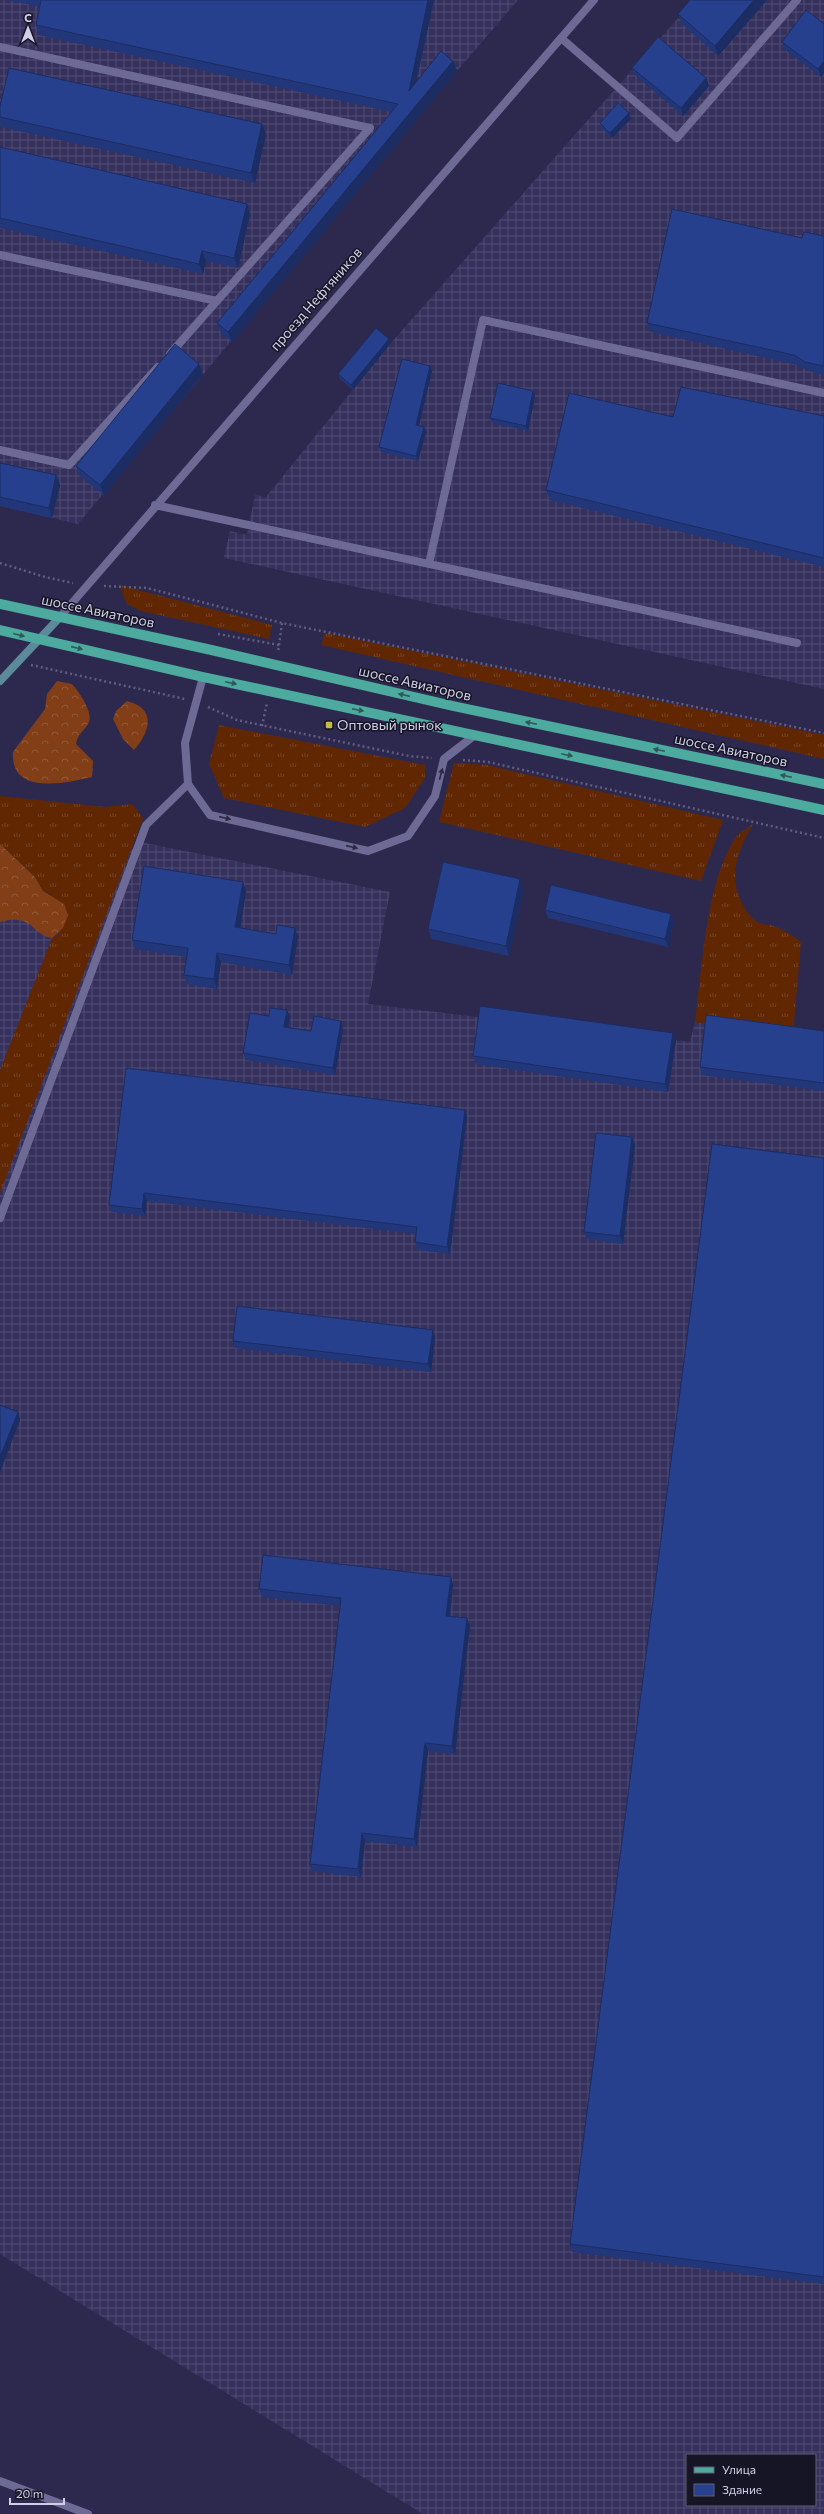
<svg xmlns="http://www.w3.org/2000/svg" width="824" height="2514" font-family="Commissioner,sans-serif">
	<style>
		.industrial { fill: url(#industrial-grid); fill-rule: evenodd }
		.grass { fill: url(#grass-tufts) }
		.forest { fill: url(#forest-crowns) }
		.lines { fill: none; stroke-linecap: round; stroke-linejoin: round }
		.path { stroke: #605d7e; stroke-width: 2.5; stroke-dasharray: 2 3; stroke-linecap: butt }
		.service { stroke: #6d6a95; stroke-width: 8 }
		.minor { stroke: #6d6a95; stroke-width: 8 }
		.secondary { stroke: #5c8a9a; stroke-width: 8 }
		.primary { stroke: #4caa9e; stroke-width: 10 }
		.wall { fill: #22377a }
		.shaded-wall { fill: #1b2d63 }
		.building { fill: #27408e; stroke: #1b2d63 }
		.oneway { fill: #2e585b }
		.oneway2 { fill: #2c2a41 }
		.poi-dot { fill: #c2bd3f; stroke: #161525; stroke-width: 1.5 }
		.labels { text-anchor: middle; stroke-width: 3; stroke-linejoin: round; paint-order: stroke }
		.street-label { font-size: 14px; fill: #d0cfe7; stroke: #161525 }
		.poi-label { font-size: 14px; fill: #d0cfe7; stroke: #161525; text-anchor: start }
	</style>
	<defs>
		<pattern id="industrial-grid" width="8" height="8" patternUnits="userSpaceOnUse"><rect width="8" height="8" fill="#36305d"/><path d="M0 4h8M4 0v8" fill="none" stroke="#524d74"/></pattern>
		<pattern id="grass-tufts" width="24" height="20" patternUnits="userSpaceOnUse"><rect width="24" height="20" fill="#602702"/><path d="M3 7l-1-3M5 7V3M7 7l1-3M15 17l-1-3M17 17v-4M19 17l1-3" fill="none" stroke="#764527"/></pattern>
		<pattern id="forest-crowns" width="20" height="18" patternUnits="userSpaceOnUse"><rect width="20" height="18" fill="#823e17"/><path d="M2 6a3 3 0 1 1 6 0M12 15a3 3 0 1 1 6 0" fill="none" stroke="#935939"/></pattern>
	</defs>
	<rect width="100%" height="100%" fill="#2d294e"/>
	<!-- industrial -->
	<path class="industrial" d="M0 0H518L457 71 78 524 0 506Z
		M694 0H824V689L224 558 230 531 247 535 255 495 266 497 390 344Z
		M140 842 390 892 368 1004 690 1042 695 1022 824 1038V2514H423L0 2254V884L58 916ZM687 2455H815V2505H687Z"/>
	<!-- grass -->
	<path class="grass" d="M119 585 272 625 269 639 141 611 127 604Z
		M325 633 824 735V759L321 645Z
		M219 725 425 765V778L405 808 365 827 224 798 209 764Z
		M454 763 487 765 723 820 701 881 439 822Z
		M0 796 105 807 132 804 143 818 0 1193V1070L52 938 59 934 50 894 43 891 35 877 0 844Z
		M753 824C738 850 727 876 743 905 746 911 753 920 759 923 764 925 769 924 774 926 784 930 792 935 801 942L793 1034 695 1022C702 969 706 880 736 837 740 832 748 828 753 824Z"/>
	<!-- forest -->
	<path class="forest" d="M57 681 72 684C79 692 93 712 89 722 85 731 78 732 76 744L93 761 92 777C66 783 10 796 13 752L45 709 47 694Z
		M127 701C157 709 150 731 134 750L123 739 113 719 116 711Z
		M0 844 35 877 43 891 64 904 68 915 63 928 52 938C31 935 34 913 0 922Z"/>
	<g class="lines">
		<!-- path -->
		<path class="path" d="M0 563 45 577 73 583
			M104 586 147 588 282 623 824 733
			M218 634 279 645 278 652
			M279 645 282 623
			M31 665 185 699
			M208 707 237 720 409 756 432 758
			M262 726 267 703
			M463 760 488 762 824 838"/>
		<!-- service -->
		<path class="service" d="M561 38 677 138 797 0
			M0 47 370 128 170 354
			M0 255 217 301
			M0 450 69 465 158 367
			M155 505 797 643
			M429 564 483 320 824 393
			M203 677 185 743 188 784 210 815 368 851 408 836 435 796 444 759 475 735
			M0 1218 146 825 188 784"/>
		<!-- minor -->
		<path class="minor" d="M60 617 594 0
			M0 2481 88 2514"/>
		<!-- secondary -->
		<path class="secondary" d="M0 681 60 617"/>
		<!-- primary -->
		<path class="primary" d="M0 604 207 649 453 706 824 784
			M0 630 203 677 824 810"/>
	</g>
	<!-- wall -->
	<path class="wall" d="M8 0H434L416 82 457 71 232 342 221 333 217 323 392 112 39 35 36 25 40 7Z
		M690 0H767L718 56 682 24 678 14Z
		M824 24V73L821 77 784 49 782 42Z
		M632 68 706 78 709 86 683 116 635 75Z
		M0 106 266 134 255 183 1 127 0 123Z
		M631 119 612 138 601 128 600 123Z
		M0 147 247 204 250 214 238 268 206 261 203 274 0 228Z
		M824 236V375L809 371 797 365 651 332 647 323 802 238Z
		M389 339 390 344 353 390 340 379 338 374Z
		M430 366 432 371 419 426 426 432 418 461 381 452 379 447Z
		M203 374 104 495 80 476 76 466Z
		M533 391 535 396 528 431 492 423 490 418Z
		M824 416V567L550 500 546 490 673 417Z
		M0 463 56 475 60 485 52 518 0 506Z
		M243 882 246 891 240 928 298 937 292 975 221 962 217 989 187 984 184 975 187 957 135 949 132 940Z
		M524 889 509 956 432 939 428 929Z
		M545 910 671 914 674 921 668 947 548 918Z
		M269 1016 290 1018 288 1027 311 1031 343 1029 335 1075 246 1060 243 1053Z
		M824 1031V1091L702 1075 700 1067Z
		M676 1041 668 1092 476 1064 473 1056Z
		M126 1068 465 1110 467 1117 450 1254 418 1250 415 1242 416 1234 147 1201 145 1216 112 1212 109 1205Z
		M635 1145 623 1244 587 1239 584 1232Z
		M824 1158V2284L572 2252 570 2244Z
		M435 1337 431 1372 235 1348 233 1341Z
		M451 1577 453 1585 450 1616 470 1626 455 1754 428 1751 417 1847 365 1841 361 1877 312 1871 310 1864 340 1606 262 1597 259 1589Z"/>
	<!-- shaded-wall -->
	<path class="shaded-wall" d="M428 0H434L412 101 409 91Z
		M754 0H767L718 56 715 46Z
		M453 61 457 71 232 342 228 332Z
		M824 61V73L821 77 818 69Z
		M706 78 709 86 683 116 681 108Z
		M629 113 631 119 612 138 610 133Z
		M262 124 266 134 255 183 251 173Z
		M247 204 250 214 238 268 234 258Z
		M202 251 206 261 203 274 199 264Z
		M389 339 390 344 353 390 351 385Z
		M199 364 203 374 104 495 100 485Z
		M430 366 432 371 418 430 416 425Z
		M533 391 535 396 528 431 526 426Z
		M424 427 426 432 418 461 416 456Z
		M56 475 60 485 52 518 49 508Z
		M520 879 524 889 509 956 506 946Z
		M243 882 246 891 239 937 235 927Z
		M671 914 674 921 668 947 665 939Z
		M295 928 298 937 292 975 289 965Z
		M217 953 221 962 217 989 214 979Z
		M287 1010 290 1018 287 1034 284 1027Z
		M341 1021 343 1029 335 1075 333 1068Z
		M673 1033 676 1041 668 1092 665 1084Z
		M465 1110 467 1117 450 1254 447 1247Z
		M632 1137 635 1145 623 1244 620 1236Z
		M144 1193 147 1201 145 1216 142 1209Z
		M433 1330 435 1337 431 1372 428 1364Z
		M18 1412 20 1420 0 1472V1457Z
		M451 1577 453 1585 449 1624 446 1616Z
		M467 1618 470 1626 455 1754 452 1746Z
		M425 1743 428 1751 417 1847 414 1839Z
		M362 1833 365 1841 361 1877 358 1869Z"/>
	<!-- building -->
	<path class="building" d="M41 0H428L409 91 441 51 453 61 228 332 217 323 398 104 36 25Z
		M690 0H754L715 46 678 14Z
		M806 10 824 24V61L818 69 782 42Z
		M658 37 706 78 681 108 632 68Z
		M9 68 262 124 251 173 0 117V106Z
		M618 103 629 113 610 133 600 123Z
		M0 147 247 204 234 258 202 251 199 264 0 218Z
		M672 209 802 238 804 232 824 236V366L805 362 794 355 647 323Z
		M376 328 389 339 351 385 338 374Z
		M175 344 199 364 100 485 76 466Z
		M402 359 430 366 416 425 424 427 416 456 379 447Z
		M498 383 533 391 526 426 490 418Z
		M681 387 824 416V558L546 490 569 393 673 417Z
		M0 463 56 475 49 508 0 497Z
		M443 862 520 879 506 946 428 929Z
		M144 866 243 882 235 927 276 934 277 925 295 928 289 965 217 953 214 979 184 975 188 948 132 940Z
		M551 885 671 914 665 939 545 910Z
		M480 1006 673 1033 665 1084 473 1056Z
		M270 1008 287 1010 284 1027 311 1031 314 1016 341 1021 333 1068 243 1053 250 1013 269 1016Z
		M706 1015 824 1031V1083L700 1067Z
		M126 1068 465 1110 447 1247 415 1242 417 1227 144 1193 142 1209 109 1205Z
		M596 1133 632 1137 620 1236 584 1232Z
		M712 1144 824 1158V2277L570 2244Z
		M237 1306 433 1330 428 1364 233 1341Z
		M0 1405 18 1412 0 1457Z
		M263 1555 451 1577 446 1616 467 1618 452 1746 425 1743 414 1839 362 1833 358 1869 310 1864 341 1598 259 1589Z"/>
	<!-- one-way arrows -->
	<defs><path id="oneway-solid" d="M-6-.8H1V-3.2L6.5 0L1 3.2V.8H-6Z"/></defs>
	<g class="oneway">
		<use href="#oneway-solid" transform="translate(19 635) rotate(14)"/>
		<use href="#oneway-solid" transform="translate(77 648) rotate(13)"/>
		<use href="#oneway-solid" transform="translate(231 683) rotate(12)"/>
		<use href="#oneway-solid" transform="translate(404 695) rotate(-167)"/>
		<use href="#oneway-solid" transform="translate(358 710) rotate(12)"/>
		<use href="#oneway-solid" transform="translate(531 723) rotate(-168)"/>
		<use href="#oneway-solid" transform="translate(659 750) rotate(-168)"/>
		<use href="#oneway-solid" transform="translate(567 755) rotate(12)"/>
		<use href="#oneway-solid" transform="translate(786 776) rotate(-168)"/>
	</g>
	<g class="oneway2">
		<use href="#oneway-solid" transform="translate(441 774) rotate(-75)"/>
		<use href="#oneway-solid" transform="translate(225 818) rotate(13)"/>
		<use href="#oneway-solid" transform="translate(352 847) rotate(13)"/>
	</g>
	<!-- markers -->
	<rect class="poi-dot" x="325" y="721" width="8" height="8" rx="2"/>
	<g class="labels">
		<!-- street labels -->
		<g class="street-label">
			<text transform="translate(316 299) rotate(-49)" y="5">проезд Нефтяников</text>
			<text transform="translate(98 611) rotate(12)" y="5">шоссе Авиаторов</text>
			<text transform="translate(415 683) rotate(13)" y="5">шоссе Авиаторов</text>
			<text transform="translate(731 750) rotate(12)" y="5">шоссе Авиаторов</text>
		</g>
		<!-- poi labels -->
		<g class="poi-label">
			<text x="337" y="730">Оптовый рынок</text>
		</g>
	</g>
	<!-- legend -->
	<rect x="686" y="2454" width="130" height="52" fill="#161525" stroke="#605f73"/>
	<rect x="694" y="2467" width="20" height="6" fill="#4caa9e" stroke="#605f73"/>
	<text x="722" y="2474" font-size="12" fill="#d0cfe7">Улица</text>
	<rect x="694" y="2484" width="20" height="12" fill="#27408e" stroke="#605f73"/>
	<text x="722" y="2494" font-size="12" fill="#d0cfe7">Здание</text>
	<!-- north arrow -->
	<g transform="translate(28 28)" stroke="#161525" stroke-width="3" paint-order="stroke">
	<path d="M0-3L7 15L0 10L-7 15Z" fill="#d0cfe7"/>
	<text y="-6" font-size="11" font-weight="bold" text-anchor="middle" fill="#d0cfe7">С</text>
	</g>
	<!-- scale -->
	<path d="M10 2498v6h54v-6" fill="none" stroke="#d0cfe7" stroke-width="2"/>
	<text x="16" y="2498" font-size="12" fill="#d0cfe7" stroke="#161525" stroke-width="3" paint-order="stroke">20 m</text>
</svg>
